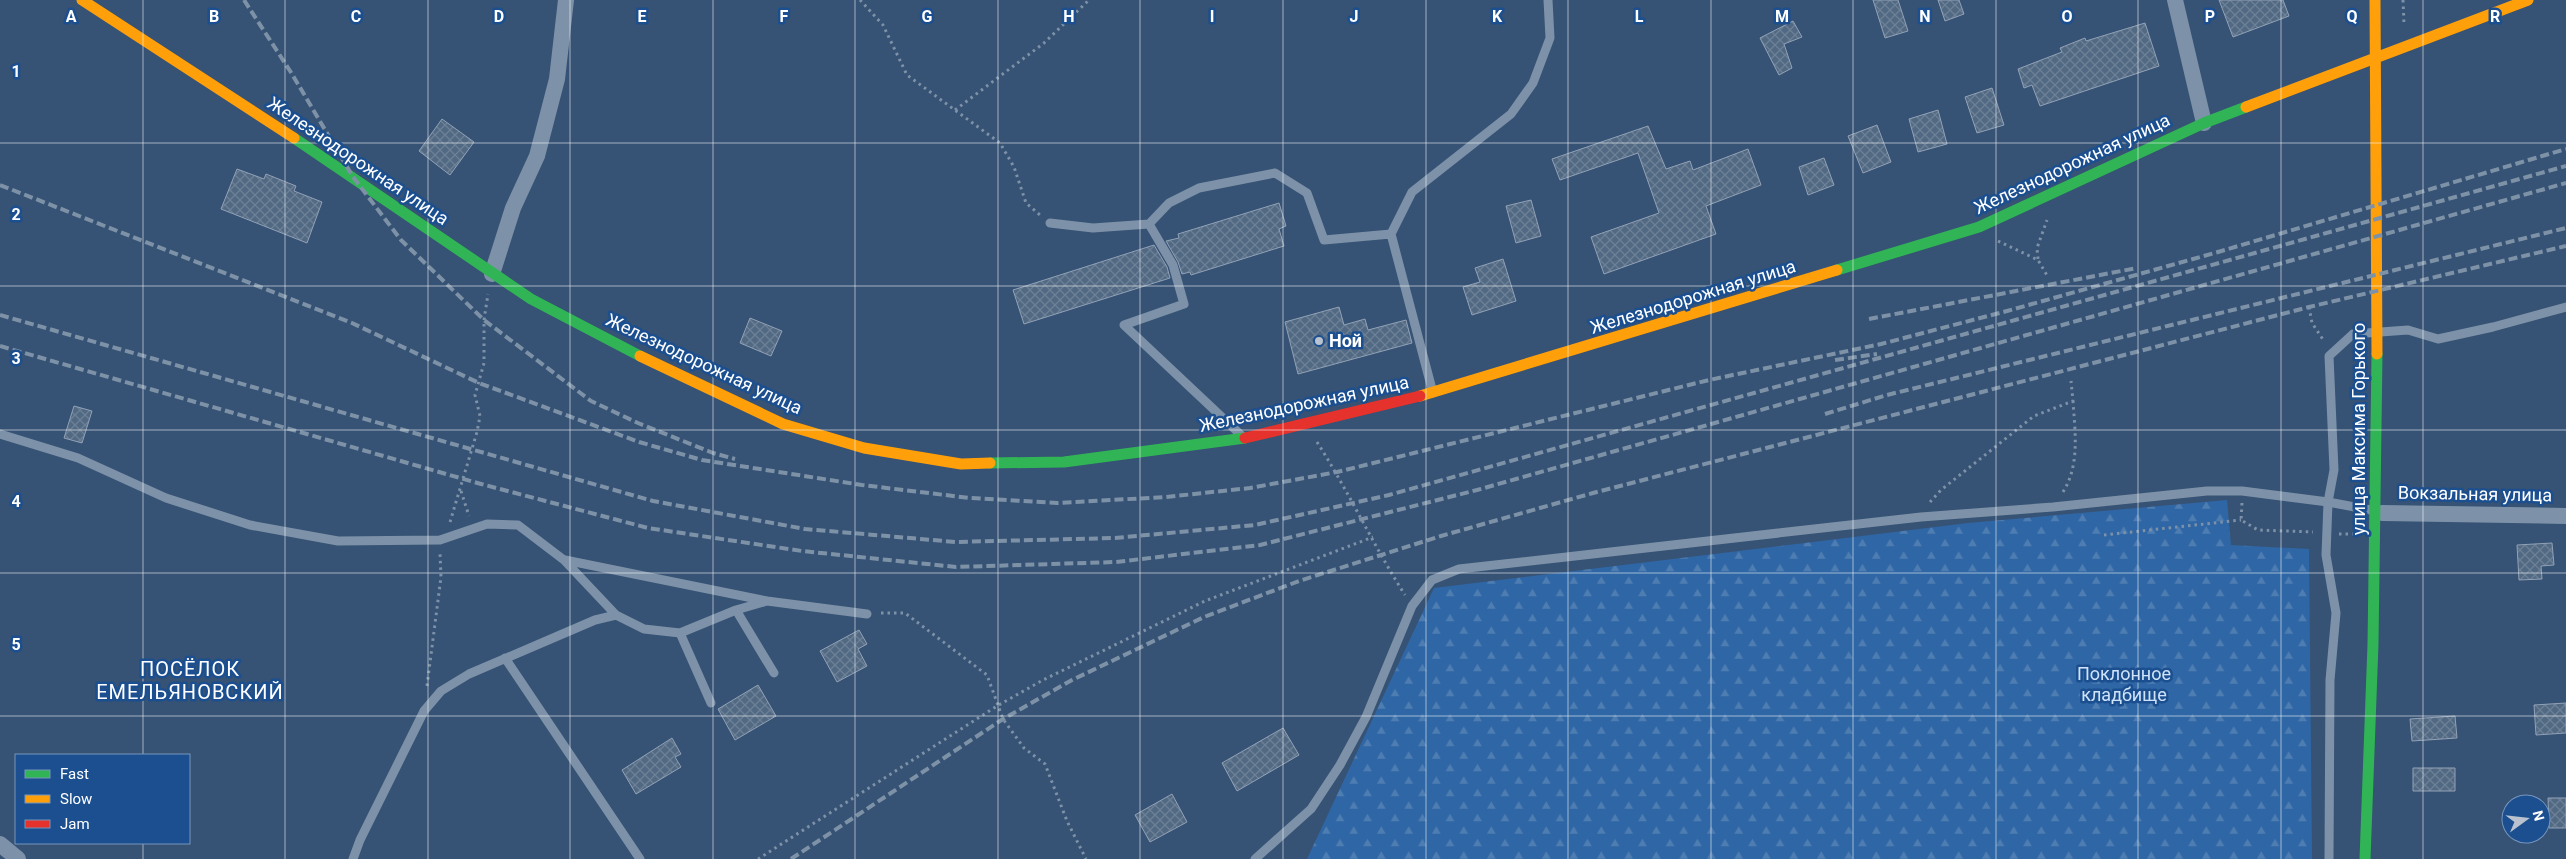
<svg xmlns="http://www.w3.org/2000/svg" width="2566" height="859" font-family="Roboto,sans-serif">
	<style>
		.forest { fill: url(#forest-firs) }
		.building { fill: url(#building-cross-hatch); stroke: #92a2b6 }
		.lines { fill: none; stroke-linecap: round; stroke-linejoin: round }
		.path { stroke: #7d92a8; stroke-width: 3; stroke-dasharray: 2.5 4; stroke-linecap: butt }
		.lane { stroke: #7d92a8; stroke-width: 9 }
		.street { stroke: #7d92a8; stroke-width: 16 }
		.fast { stroke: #30b455; stroke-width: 11 }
		.slow { stroke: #ff9f0a; stroke-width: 11 }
		.jam { stroke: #e5322d; stroke-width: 11 }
		.rail { stroke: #7e92a7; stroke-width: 4; stroke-dasharray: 9 4; stroke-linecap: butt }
		.grid { fill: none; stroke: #fff; stroke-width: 1; stroke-opacity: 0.55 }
		.poi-dot { fill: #b9c2ce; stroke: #1b4f8f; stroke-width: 2 }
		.labels { text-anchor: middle; stroke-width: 5; stroke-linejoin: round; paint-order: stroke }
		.street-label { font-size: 18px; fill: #fff; stroke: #1b4f8f }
		.poi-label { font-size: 18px; font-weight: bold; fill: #fff; stroke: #1b4f8f; text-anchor: start }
		.park-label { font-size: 18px; fill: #cfe3fa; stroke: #1b4f8f }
		.quarter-label { font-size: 20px; letter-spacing: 1px; fill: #fff; stroke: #1b4f8f }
		.grid-label { font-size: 16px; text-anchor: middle; font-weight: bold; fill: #fff; stroke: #1b4f8f; stroke-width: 5; stroke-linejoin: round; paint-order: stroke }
	</style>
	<defs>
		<pattern id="forest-firs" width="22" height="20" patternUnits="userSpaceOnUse" patternTransform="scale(1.25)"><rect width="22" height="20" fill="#2f66a5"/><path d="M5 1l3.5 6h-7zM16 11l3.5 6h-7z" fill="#4e7db2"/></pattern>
		<pattern id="building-cross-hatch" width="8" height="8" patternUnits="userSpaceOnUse" patternTransform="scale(1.25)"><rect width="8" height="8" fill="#526984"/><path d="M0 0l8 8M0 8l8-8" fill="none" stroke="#6c8096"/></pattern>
	</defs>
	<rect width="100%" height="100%" fill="#365274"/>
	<!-- forest -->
	<path class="forest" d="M2227 500 2231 545 2309 549 2312 859H1307L1434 588 1968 523Z"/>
	<!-- building -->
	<path class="building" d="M1873 0H1898L1908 31 1885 38Z
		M1938 0H1959L1964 14 1945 21Z
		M2219 0H2283L2289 16 2233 37Z
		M1793 21 1802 37 1784 44 1792 68 1779 75 1760 38Z
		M2145 23 2159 66 2040 106 2032 85 2024 88 2018 69 2062 52 2060 48 2085 38 2086 41Z
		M1992 88 2004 125 1977 133 1965 97Z
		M1938 110 1947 144 1918 152 1909 119Z
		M442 119 474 142 450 175 419 151Z
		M1877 125 1891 162 1863 173 1848 136Z
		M1648 126 1666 169 1690 161 1693 170 1748 149 1761 185 1706 206 1716 234 1604 274 1591 237 1659 213 1638 153 1560 180 1552 159Z
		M1824 158 1834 185 1808 195 1799 167Z
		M237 169 264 179 266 174 296 186 294 191 322 202 307 243 221 209Z
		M1531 200 1541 236 1516 243 1506 206Z
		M1279 203 1286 226 1279 229 1284 246 1191 275 1190 272 1182 274 1178 262 1166 241 1179 238 1178 234Z
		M1154 245 1167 267 1170 278 1024 324 1013 290Z
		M1503 259 1516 301 1472 315 1463 287 1480 282 1475 268Z
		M1339 307 1344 325 1365 319 1368 330 1406 320 1412 343 1298 374 1285 322Z
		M750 318 782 331 771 356 740 343Z
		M74 406 92 411 82 443 64 438Z
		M2552 543 2554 565 2541 566 2542 579 2519 580 2517 545Z
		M859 630 867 644 858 649 867 666 837 682 820 651Z
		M758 685 776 716 735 740 718 709Z
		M2566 703V733L2536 735 2534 705Z
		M2455 716 2457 738 2412 741 2410 719Z
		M1283 728 1299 755 1237 791 1222 763Z
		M672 738 681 754 675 757 681 767 636 794 622 770Z
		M2413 768H2455V791H2413Z
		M1172 794 1187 822 1150 842 1135 815Z
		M2548 798H2566V828H2549Z"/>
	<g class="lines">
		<!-- path -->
		<path class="path" d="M860 0 883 25 907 75 1000 143 1014 167 1026 203 1040 215
			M2403 0 2404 24
			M955 110 1044 43 1089 0
			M1998 241 2038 260 2048 277
			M2038 259 2037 248 2047 220
			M2309 307 2312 323 2324 341
			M1317 442C1349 492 1373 545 1405 595
			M461 491 469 516
			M2063 492C2080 465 2075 432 2073 401
			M1930 502 1941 490 2034 416 2073 401 2071 381
			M2242 503 2241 520 2258 530 2313 532
			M450 522 477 432 480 416 475 395 484 363V320L488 294
			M2339 534H2356
			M2104 535 2241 520
			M881 613H905L987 675 1003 719 1024 748 1045 764 1067 821 1086 859
			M427 686 441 577 440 553
			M758 859 997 706 1043 680 1205 601 1373 537"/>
		<!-- lane -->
		<path class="lane" d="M1050 223 1093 228 1149 224 1169 203 1199 188 1275 173 1307 193 1324 240 1391 234
			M1149 224 1173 265 1184 304 1124 325 1242 436
			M1433 393 1391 234 1412 192 1511 114 1533 83 1550 38 1548 0
			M0 434 78 458 166 498 250 525 338 541 440 540 487 524 518 525 564 560 616 615
			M565 560 767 601
			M736 610 774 673
			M680 633 736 610 767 601 867 614
			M505 658 640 859
			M353 859 360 840 424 711 441 691 469 674 595 620 616 615 644 629 680 633 711 703
			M1255 859 1311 809 1340 765 1366 717 1412 606 1432 580 1459 569 1921 517 2053 507 2207 491H2242L2328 502 2376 511
			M2329 859 2330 680 2336 613 2326 555 2328 502 2334 470 2329 356 2353 334 2408 330 2438 339 2493 327 2566 307"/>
		<!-- street -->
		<path class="street" d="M2175 0 2204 123
			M492 274 513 208 537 156 557 79 566 0
			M2382 513 2566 516
			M0 844 18 859"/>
		<!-- fast -->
		<path class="fast" d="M294 138 531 299 640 356
			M1837 270 1979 227 2204 123 2246 107
			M990 463 1064 462 1245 438
			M2365 859 2373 644 2377 354"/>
		<!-- slow -->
		<path class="slow" d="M82 0 294 138
			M2375 0 2377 354
			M2246 107 2528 0
			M640 356 783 424 864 448 961 464 990 463
			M1420 396 1837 270"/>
		<!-- jam -->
		<path class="jam" d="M1245 438 1420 396"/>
		<!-- rail -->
		<path class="rail" d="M244 0 292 74 353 177 401 240 484 320 591 401 638 423 713 453 735 459
			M0 185 352 323 479 383 639 442 702 460 862 485 970 498 1057 503 1166 497 1250 488 1337 472 1709 380 1881 344 2007 311 2218 252 2566 149
			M0 315 653 501 805 529 956 542 1115 538 1255 525 1389 495 2566 166
			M1869 319 2137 268
			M0 346 481 484 648 528 802 551 956 567 1116 562 1260 545 1477 490 2566 183
			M1835 360 1877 354
			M1825 414 1887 395 2566 228
			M791 859 1003 719 1072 680 1204 617 1299 581 1441 536 1593 493 2309 307 2566 246"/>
	</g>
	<!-- grid -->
	<path class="grid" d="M143 0V755M285 0V859M428 0V859M570 0V859M713 0V859M855 0V859M998 0V859M1140 0V859M1283 0V859M1426 0V859M1568 0V859M1711 0V859M1853 0V859M1996 0V859M2138 0V859M2281 0V859M2423 0V859M0 143H2566M0 286H2566M0 430H2566M0 573H2566M0 716H2566M143 843V859"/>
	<!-- markers -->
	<circle class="poi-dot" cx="1319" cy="341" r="5"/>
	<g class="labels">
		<!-- street labels -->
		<g class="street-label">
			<text transform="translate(358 161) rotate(34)" y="6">Железнодорожная улица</text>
			<text transform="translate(2072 164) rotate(-25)" y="6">Железнодорожная улица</text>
			<text transform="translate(1693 297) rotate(-17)" y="6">Железнодорожная улица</text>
			<text transform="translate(704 364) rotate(25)" y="6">Железнодорожная улица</text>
			<text transform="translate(1304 404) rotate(-12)" y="6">Железнодорожная улица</text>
			<text transform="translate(2359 429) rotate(-90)" y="6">улица Максима Горького</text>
			<text transform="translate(2475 494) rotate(1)" y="6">Вокзальная улица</text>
		</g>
		<!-- poi labels -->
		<g class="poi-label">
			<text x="1329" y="347">Ной</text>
		</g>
		<!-- park labels -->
		<g class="park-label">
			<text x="2124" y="680">Поклонное<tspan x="2124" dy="21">кладбище</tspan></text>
		</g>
		<!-- quarter labels -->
		<g class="quarter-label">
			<text x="190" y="676">ПОСЁЛОК<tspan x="190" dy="23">ЕМЕЛЬЯНОВСКИЙ</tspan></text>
		</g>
	</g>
	<g class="grid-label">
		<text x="71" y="22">A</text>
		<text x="214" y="22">B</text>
		<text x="356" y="22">C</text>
		<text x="499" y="22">D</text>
		<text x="642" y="22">E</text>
		<text x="784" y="22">F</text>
		<text x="927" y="22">G</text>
		<text x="1069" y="22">H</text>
		<text x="1212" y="22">I</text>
		<text x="1354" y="22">J</text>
		<text x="1497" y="22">K</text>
		<text x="1639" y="22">L</text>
		<text x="1782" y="22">M</text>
		<text x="1925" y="22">N</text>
		<text x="2067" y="22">O</text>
		<text x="2210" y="22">P</text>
		<text x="2352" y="22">Q</text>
		<text x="2495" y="22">R</text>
		<text x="16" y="77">1</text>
		<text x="16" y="220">2</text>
		<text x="16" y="364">3</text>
		<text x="16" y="507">4</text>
		<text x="16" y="650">5</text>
	</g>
	<!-- legend -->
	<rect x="15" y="754" width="175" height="90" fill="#1b4f8f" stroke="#7695bc"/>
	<rect x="25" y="770" width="25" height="8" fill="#30b455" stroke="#7695bc"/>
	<text x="60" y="779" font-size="15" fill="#ffffff">Fast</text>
	<rect x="25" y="795" width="25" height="8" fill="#ff9f0a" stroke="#7695bc"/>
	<text x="60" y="804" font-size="15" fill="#ffffff">Slow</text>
	<rect x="25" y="820" width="25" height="8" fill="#e5322d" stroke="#7695bc"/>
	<text x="60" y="829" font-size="15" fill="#ffffff">Jam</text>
	<!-- north arrow -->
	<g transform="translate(2526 819) rotate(75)"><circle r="24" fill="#1b4f8f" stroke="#7695bc"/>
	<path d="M0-4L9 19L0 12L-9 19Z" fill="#b9c2ce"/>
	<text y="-8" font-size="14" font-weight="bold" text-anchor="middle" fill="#ffffff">N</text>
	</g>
</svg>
